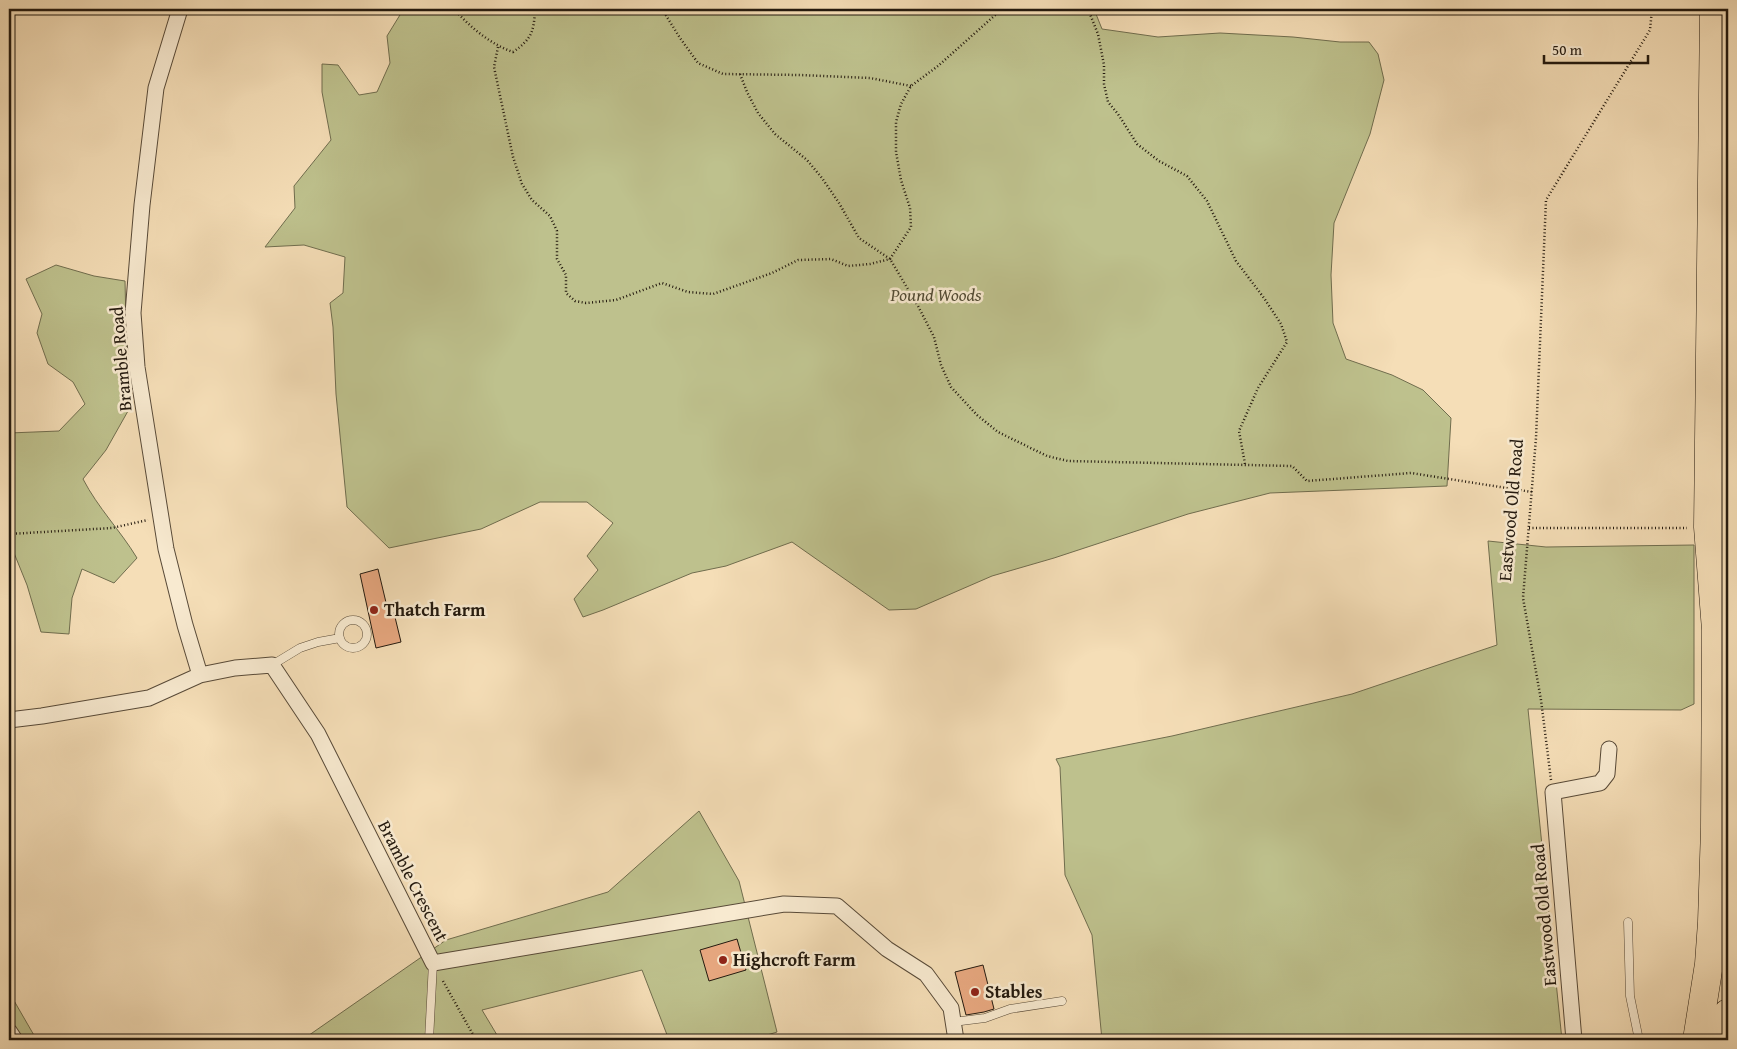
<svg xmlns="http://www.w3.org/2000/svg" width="1737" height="1049" font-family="'Gentium Book Plus',serif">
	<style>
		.green { fill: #bec18d; stroke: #706d4e }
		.building { fill: #e8a880; stroke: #23190e }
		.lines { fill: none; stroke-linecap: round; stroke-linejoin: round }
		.lane-casing { stroke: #584a38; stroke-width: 9 }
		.street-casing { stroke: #584a38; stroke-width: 17 }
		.highway-casing { stroke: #23190e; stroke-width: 29 }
		.path { stroke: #23190e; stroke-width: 2.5; stroke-dasharray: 1 2.5; stroke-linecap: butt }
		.lane { stroke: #f8ead0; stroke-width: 8 }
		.street { stroke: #f8ead0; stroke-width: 15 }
		.highway { stroke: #f5deb7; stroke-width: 28 }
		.poi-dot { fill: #8f2418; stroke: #f8ead0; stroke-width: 2 }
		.labels { text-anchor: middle; stroke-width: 5; stroke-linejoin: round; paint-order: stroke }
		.park-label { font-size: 18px; font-style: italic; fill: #524b34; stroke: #f8ead0 }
		.street-label { font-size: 18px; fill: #23190e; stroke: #f8ead0 }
		.poi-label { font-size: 18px; font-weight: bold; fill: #23190e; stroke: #f8ead0; text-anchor: start }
	</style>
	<rect width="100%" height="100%" fill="#f5deb7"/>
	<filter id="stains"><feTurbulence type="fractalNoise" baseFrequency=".004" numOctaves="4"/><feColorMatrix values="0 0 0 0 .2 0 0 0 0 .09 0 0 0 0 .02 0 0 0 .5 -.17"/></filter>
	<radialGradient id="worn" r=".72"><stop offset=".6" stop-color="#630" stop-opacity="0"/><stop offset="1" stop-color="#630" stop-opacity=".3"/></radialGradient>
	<!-- green -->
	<path class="green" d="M400 9H1094L1102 29 1158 37 1220 33 1293 37 1340 42H1369L1378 54 1384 80 1370 134 1334 223 1331 275 1333 323 1346 359 1392 375 1423 390 1451 418 1447 486 1270 493 1188 514 1054 558 992 576 916 609 889 610 792 542 726 566 692 573 603 610 583 617 574 599 598 570 587 556 613 523 587 502H540L481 529 389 548 347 507 336 394 333 327 330 303 343 293 345 257 304 245 265 247 295 208 294 186 331 140 322 92V64L338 65 359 95 377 92 390 63 387 36 403 10Z
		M56 265 94 276 125 281 128 411 106 450 83 479C98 508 120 530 137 558L114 583 82 569 72 598 69 634 41 632 27 585 14 553 9 550V433L59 431 85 404 73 382 48 364 37 333 42 314 26 279Z
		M1488 541 1546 547 1694 545V704L1681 710 1528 709 1562 1040H1102L1092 935 1065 875 1060 767 1056 759 1172 736 1352 694 1497 645Z
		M699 811 739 881 777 1032 751 1040H669L642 970 482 1010 500 1040H302L446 940 608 892Z
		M9 992 35 1037 33 1040H9Z"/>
	<!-- building -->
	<path class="building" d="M378 569 389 615 394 613 401 642 376 648 360 574Z
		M737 939 746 970 709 981 700 950Z
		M983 965 994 1009 984 1012 966 1015 955 972Z"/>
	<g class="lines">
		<defs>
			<path id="lane" d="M339 634a14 14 0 1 1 28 0a14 14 0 1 1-28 0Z
				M272 665 300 648 318 642 340 638
				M1628 922 1630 996 1639 1040
				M953 1022 985 1018 1010 1009 1062 1001
				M429 1040 433 963"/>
			<path id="street" d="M180 9 156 88 142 205 133 313 137 367 166 549 185 625 200 675
				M9 720 42 716 149 698 200 675 235 668 272 665 318 734 433 963 784 904 837 906 887 949 926 974 951 1008 956 1040
				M9 1031 15 1040
				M1574 1040 1553 792 1600 783 1607 774 1609 749"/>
			<path id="highway" d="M1697 1040 1709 964 1712 922 1715 828 1716 630 1708 527 1714 9
				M1723 1040 1728 1013"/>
		</defs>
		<!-- lane casing -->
		<use href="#lane" class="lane-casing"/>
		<!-- street casing -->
		<use href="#street" class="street-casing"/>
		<!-- highway casing -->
		<use href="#highway" class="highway-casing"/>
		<!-- path -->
		<path class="path" d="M454 9C470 27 490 44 513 52 532 39 534 31 535 9
			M662 9 680 38 698 63 723 74 800 75 870 78 911 86
			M1088 9 1098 34 1104 65V84L1108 102 1118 114 1137 144 1159 161 1187 176 1207 201 1236 261 1264 298 1281 324 1287 342 1258 388 1239 431 1245 464
			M498 47 494 67 513 157 522 184 532 200 550 216 557 231V259L566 275V293L575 301 586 303 616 300 662 283 688 292 713 294 772 273 798 260 831 259 848 266 870 264 890 259 911 227 910 208 901 180 896 152V122L901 104 911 86 938 66 1002 9
			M740 74 747 92 758 113 775 134 807 160 822 178 839 203 859 238 890 259 918 306 934 337 941 365 951 387 977 415 998 432 1047 456 1068 461 1292 466 1307 481 1411 473 1532 492
			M1529 528H1687
			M9 534 112 528 148 520
			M1551 780 1541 700 1523 598 1536 438 1546 200 1650 30 1652 9
			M443 981 476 1040"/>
		<!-- lane -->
		<use href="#lane" class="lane"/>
		<!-- street -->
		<use href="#street" class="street"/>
		<!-- highway -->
		<use href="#highway" class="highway"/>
	</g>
	<!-- markers -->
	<g class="poi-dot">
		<circle cx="374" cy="610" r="5"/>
		<circle cx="723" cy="960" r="5"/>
		<circle cx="975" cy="992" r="5"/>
	</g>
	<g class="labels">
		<!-- park labels -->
		<g class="park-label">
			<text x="936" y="301">Pound Woods</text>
		</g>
		<!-- street labels -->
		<g class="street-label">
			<text transform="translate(121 359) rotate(-95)" y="6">Bramble Road</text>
			<text transform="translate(1511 510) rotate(-85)" y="6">Eastwood Old Road</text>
			<text transform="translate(413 881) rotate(63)" y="6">Bramble Crescent</text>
			<text transform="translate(1544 915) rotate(-95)" y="6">Eastwood Old Road</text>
		</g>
		<!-- poi labels -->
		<g class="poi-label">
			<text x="384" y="616">Thatch Farm</text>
			<text x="733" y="966">Highcroft Farm</text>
			<text x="985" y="998">Stables</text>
		</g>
	</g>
	<!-- margin -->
	<rect width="1737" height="1049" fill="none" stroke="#f5deb7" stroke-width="30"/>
	<rect x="10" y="10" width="1717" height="1029" fill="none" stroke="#23190e" stroke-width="2.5"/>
	<rect x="15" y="15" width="1707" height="1019" fill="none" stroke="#23190e"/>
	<!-- scale -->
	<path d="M1544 55v8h104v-8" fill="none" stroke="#23190e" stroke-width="2.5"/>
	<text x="1552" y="55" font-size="15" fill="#23190e" stroke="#f8ead0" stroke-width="4" paint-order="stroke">50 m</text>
	<rect width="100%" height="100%" filter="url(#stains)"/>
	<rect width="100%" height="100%" fill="url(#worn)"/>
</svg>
